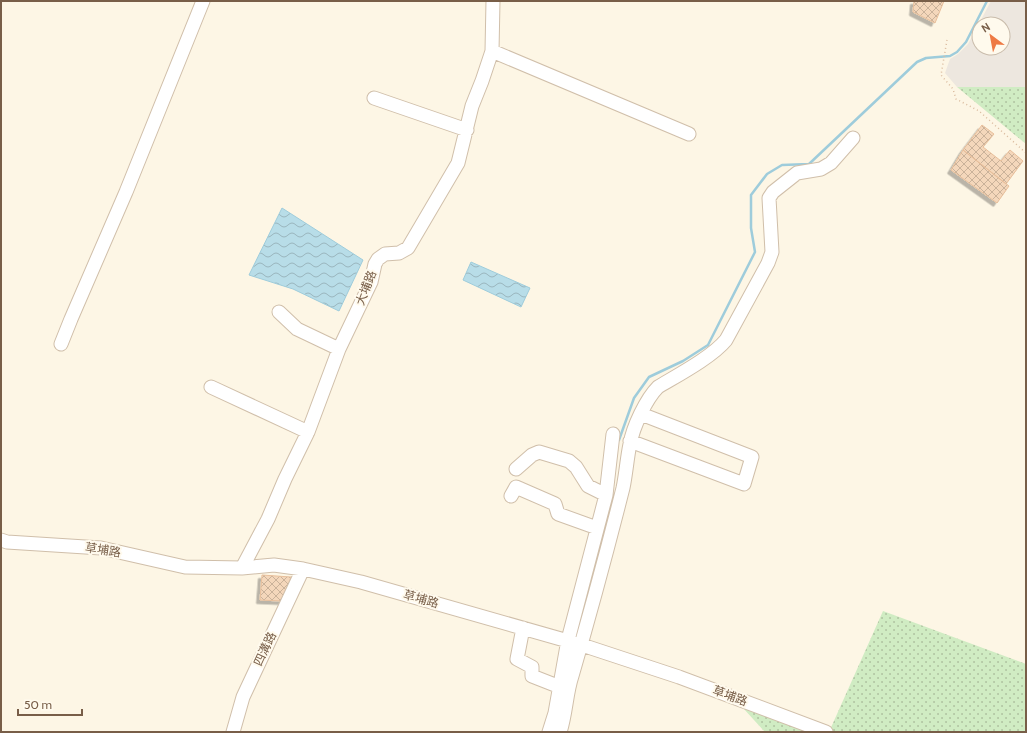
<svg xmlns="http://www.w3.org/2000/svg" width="1027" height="733" font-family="Cabin,'Noto Sans TC',sans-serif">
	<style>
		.industrial { fill: #ede7df; fill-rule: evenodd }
		.grass { fill: url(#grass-dots) }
		.water { fill: url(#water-waves); stroke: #9eccdb }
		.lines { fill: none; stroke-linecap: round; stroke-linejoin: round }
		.stream { stroke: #9eccdb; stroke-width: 2.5 }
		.building { fill: url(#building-cross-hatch); stroke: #e8bf9b; filter: url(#shadow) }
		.minor-casing { stroke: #d0bfaa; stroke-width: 15 }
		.path { stroke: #dabb9e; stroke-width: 1.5; stroke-dasharray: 1 3; stroke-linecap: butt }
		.minor { stroke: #fff; stroke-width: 13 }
		.labels { text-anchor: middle; stroke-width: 4; stroke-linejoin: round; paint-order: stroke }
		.street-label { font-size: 12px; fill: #785e48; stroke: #fffaed }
	</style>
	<defs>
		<pattern id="grass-dots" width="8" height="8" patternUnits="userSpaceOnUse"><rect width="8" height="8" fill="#d0ecc3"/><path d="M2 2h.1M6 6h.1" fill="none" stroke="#aec2a0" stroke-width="1.8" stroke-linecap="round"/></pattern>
		<pattern id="water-waves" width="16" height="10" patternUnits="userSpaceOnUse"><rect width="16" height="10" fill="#b8dde8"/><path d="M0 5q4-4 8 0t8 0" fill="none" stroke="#9ab6be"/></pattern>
		<pattern id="building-cross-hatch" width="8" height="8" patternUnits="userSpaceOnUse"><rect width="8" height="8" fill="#f4d7bb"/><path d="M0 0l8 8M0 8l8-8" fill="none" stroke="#cab29a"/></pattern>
		<filter id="shadow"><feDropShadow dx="-3.5" dy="3.5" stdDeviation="0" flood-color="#0004"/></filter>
	</defs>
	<rect width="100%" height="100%" fill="#fdf6e5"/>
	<!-- industrial -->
	<path class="industrial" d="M991 1H1026V87H957L945 73 950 59 958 54 968 44ZM979 24H1003V48H979Z"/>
	<!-- grass -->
	<path class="grass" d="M957 87H1026V144Z
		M883 611 1026 664V732H829Z
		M733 697 826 732H765Z"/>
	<!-- water -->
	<path class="water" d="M282 208 363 260 339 311 293 289 249 275Z
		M471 262 530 288 521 307 463 280Z"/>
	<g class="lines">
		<!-- stream -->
		<path class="stream" d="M619 440 634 398 649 377 683 361 708 345 755 252 751 228V195L767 174 782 165 809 164 917 62 926 58 950 56 957 52 966 42 987 1"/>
	</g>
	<!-- building -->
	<path class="building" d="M914 1H944L935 23 913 12Z
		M982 125 994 134 983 147 1001 161 1010 150 1023 161 1006 184 963 150Z
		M963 150 1009 186 997 203 951 170Z
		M262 575 291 577 282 601 260 600Z"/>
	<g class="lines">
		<defs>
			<path id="minor" d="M492 51 689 134
				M374 98 467 130
				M279 312 297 329 339 349
				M61 344 71 319 126 192 203 1
				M211 387 308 432
				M630 441 744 484 752 457 641 414
				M516 469 532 455 539 452 569 461 576 467 588 486 606 495
				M511 496 516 487 555 504 558 514 597 528
				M1 540 7 542 101 548 185 567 242 568 274 565 303 569 361 582 582 645 679 677 826 732
				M242 568 268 519 285 479 308 432 339 349 371 282 375 264 378 259 385 254 399 253 408 248 458 163 472 106 482 81 492 51 493 1
				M523 628 517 659 532 667V676L560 687
				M233 732 243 697 303 569
				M549 732 555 713 568 640 606 495 613 434
				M560 732C566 714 566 694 572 676 590 614 607 551 623 488 626 474 627 458 630 444 633 427 646 399 658 387 678 375 712 357 726 340L768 263 772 252 769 198 773 192 797 173 821 169 831 163 853 138"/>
		</defs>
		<!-- minor casing -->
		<use href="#minor" class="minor-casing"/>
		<!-- path -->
		<path class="path" d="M947 40 941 75 953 89 956 99 979 111 1026 153"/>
		<!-- minor -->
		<use href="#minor" class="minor"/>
	</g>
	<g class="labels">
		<!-- street labels -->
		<g class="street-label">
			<text transform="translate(366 288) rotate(-69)" y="4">大埔路</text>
			<text transform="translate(103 550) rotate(9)" y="4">草埔路</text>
			<text transform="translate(421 599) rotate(16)" y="4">草埔路</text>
			<text transform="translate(265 649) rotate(-65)" y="4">四溝路</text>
			<text transform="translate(730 696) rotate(20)" y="4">草埔路</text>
		</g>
	</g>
	<!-- border -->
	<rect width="1027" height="733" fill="none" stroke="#785e48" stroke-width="4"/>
	<!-- north arrow -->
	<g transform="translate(991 36) rotate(328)"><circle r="19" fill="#fffaed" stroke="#c9bcab"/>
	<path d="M0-3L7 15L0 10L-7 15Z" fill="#ee7a44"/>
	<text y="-6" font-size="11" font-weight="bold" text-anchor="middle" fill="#785e48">N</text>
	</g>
	<!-- scale -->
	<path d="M18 709v6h64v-6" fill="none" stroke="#785e48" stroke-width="2"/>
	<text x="24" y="709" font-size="12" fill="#785e48" stroke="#fffaed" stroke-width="3" paint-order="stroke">50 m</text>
</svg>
